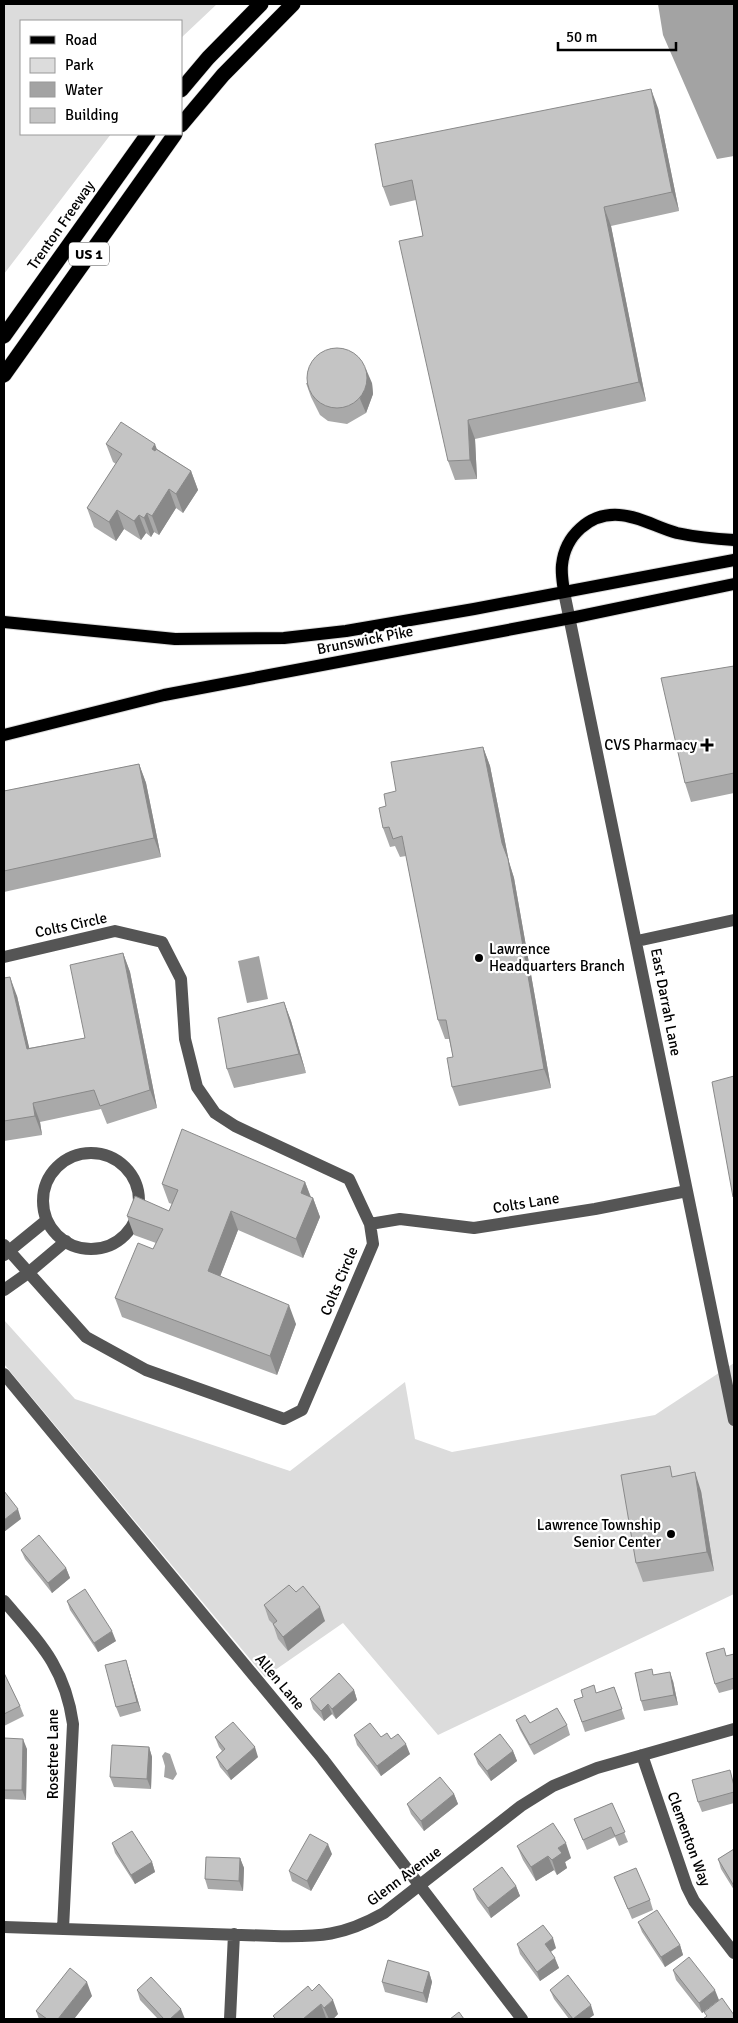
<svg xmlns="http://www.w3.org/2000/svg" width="738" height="2023" font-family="Signika,sans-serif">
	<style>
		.green { fill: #dcdcdc }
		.water { fill: #a3a3a3 }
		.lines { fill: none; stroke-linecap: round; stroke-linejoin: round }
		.major-casing { stroke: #dbdbdb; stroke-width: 14 }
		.highway-casing { stroke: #dbdbdb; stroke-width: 16 }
		.minor { stroke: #555; stroke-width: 12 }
		.major { stroke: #000; stroke-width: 12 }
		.highway { stroke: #000; stroke-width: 15 }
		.wall { fill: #a9a9a9 }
		.shaded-wall { fill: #898989 }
		.building { fill: #c4c4c4; stroke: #898989 }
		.poi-dot { fill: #000; stroke: #fff; stroke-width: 2 }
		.labels { text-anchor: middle; stroke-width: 4.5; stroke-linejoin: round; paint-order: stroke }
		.shield { fill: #fff; stroke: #4c4c4c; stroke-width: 1 }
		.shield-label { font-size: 14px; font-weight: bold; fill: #000 }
		.street-label { font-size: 15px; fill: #000; stroke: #fff }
		.poi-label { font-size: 15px; fill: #000; stroke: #fff; text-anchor: end }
	</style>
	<rect width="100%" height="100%" fill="#fff"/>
	<!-- green -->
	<path class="green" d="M4 4H217L181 38V21H21V134H111L4 274Z
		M4 1320 75 1399 290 1471 405 1382 415 1439 452 1452 655 1415 734 1363V1594L438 1735 343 1623 265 1677 4 1364Z"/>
	<!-- water -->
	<path class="water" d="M658 4H734V156L717 159 663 35Z
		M259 956 268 999 247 1003 238 961Z
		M165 1752 170 1754 177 1774 173 1780 164 1777 165 1766 162 1756Z"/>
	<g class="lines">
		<defs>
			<path id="major" d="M564 592C563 583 561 574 562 565 565 536 589 513 619 515 639 516 658 528 677 533 696 537 715 539 734 540
				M4 622 175 639 284 638 346 631 474 609 734 560
				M4 735 164 695 571 618 734 584"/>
			<path id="highway" d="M181 90 208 58 261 4
				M181 125 223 75 293 4
				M4 336 148 134
				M4 375 175 134"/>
		</defs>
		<!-- major casing -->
		<use href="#major" class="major-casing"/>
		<!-- highway casing -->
		<use href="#highway" class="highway-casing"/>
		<!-- minor -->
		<path class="minor" d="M564 592 734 1420
			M637 941 734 920
			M4 957 115 931 162 942 181 979 185 1039 197 1087 215 1113 235 1126 349 1179 370 1224 373 1244 302 1410 284 1419 146 1370 86 1337 4 1245
			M43 1201a48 48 0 1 1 96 0a48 48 0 1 1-96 0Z
			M370 1224 400 1219 474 1228 595 1209 687 1191
			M4 1255 47 1220
			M4 1290 28 1273 66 1241
			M4 1374 322 1758 522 2019
			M4 1601C40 1643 65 1667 73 1724L63 1929
			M642 1755 687 1887 694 1901 734 1953
			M4 1927 274 1936C320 1937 343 1936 384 1913L521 1806 553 1786 597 1768 734 1729
			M230 2019 234 1934"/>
		<!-- major -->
		<use href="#major" class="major"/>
		<!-- highway -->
		<use href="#highway" class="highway"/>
	</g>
	<!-- wall -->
	<path class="wall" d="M658 108 679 211 611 226 646 401 475 439 477 479 455 480 448 461 423 236 416 200 390 206 383 187Z
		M306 383H372L373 394 366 413 347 424 328 421 320 415 311 397Z
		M106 444 157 449 191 471 198 490 183 513 176 508 159 535 154 532 151 537 146 533 141 540 124 529 116 541 94 527 87 508 116 464 113 462Z
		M734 666V793L691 802 685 783Z
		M483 747 490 766 509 862 514 878 551 1088 459 1106 452 1087 453 1057 449 1039H445L438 1020 406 856 400 857 395 846 390 847 383 828 386 806Z
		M139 764 146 783 161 857 4 892V791Z
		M123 953 130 972 157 1108 107 1124 101 1109 40 1122 42 1135 4 1141V978L17 996 29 1048 85 1038Z
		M284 1002 291 1021 306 1073 234 1088 227 1069Z
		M305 1182 311 1197 313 1198 320 1217 303 1258 238 1230 220 1276 296 1324 277 1375 122 1317 115 1298 153 1249 156 1243 134 1235 127 1216 169 1211 172 1204 169 1203 162 1184Z
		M674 1476 701 1491 714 1571 643 1582 636 1563Z
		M21 1550 66 1568 70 1578 52 1593 25 1559Z
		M296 1592 325 1621 288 1651 278 1639 273 1624 269 1620 264 1605Z
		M67 1601 116 1641 98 1652 70 1610Z
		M734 1654V1689L719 1693 715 1684 727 1656Z
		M129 1670 141 1711 120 1717 116 1707Z
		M4 1673 20 1706 24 1716 4 1726Z
		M654 1675 673 1681 678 1705 644 1711 641 1701Z
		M614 1687 625 1719 585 1732 574 1700Z
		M354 1690 357 1700 336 1719 332 1714 324 1721 313 1709 310 1699Z
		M516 1720 530 1723 567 1725 570 1735 534 1755 520 1730Z
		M354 1735 381 1737 391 1739 410 1754 381 1776 357 1745Z
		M215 1737 258 1757 231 1780 220 1767 216 1757 222 1751 219 1747Z
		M4 1738 27 1749 26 1800 4 1799Z
		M149 1747 152 1757 151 1789 114 1787 110 1777Z
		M513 1751 517 1761 491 1781 478 1764 474 1754Z
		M734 1783V1803L702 1812 698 1802Z
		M454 1794 458 1804 424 1831 411 1814 407 1804Z
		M612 1803 628 1842 619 1846 615 1837 587 1850 574 1819Z
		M112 1843 152 1862 155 1872 135 1884 115 1853Z
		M517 1846 571 1858 565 1862 567 1868 557 1875 554 1870 536 1881 523 1860Z
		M734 1849V1890L721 1869 718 1859Z
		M332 1854 311 1891 292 1881 289 1871Z
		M240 1858 244 1868 243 1891 208 1889 205 1879Z
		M614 1877 650 1900 653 1910 632 1919Z
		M516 1886 520 1896 491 1918 477 1899 473 1889Z
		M638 1922 680 1945 683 1955 665 1967 642 1932Z
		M517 1944 556 1948 551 1952 559 1968 540 1981 520 1954Z
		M673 1970 719 2000 702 2013 676 1980Z
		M429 1972 432 1982 427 2003 385 1992 382 1982Z
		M137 1990 185 2019H158L140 2000Z
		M550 1990 594 2015 588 2019H569L554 1999Z
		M312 1991 338 2014 333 2019H327L326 2018 325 2019H275L273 2016Z
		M92 1996 74 2019H39L36 2011Z"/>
	<!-- shaded-wall -->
	<path class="shaded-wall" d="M651 89 658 108 679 211 672 192Z
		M604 207 611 226 646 401 639 382Z
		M366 369 372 383 373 394 366 413 360 399Z
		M468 420 475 439 477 479 470 460Z
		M155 444 162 463 152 449Z
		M191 471 198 490 183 513 176 494Z
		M169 489 176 508 159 535 152 516Z
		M117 510 124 529 116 541 109 522Z
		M147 513 154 532 151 537 144 518Z
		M139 515 146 533 141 540 134 521Z
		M483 747 490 766 509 862 514 878 551 1088 544 1069 502 843Z
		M139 764 146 783 161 857 154 838Z
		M123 953 130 972 157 1108 150 1090Z
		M10 977 17 996 34 1068 27 1049Z
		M284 1002 291 1021 306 1073 299 1054Z
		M33 1103 40 1122 42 1135 35 1116Z
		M305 1182 312 1201 313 1198 320 1217 303 1258 296 1239 301 1193Z
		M231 1211 238 1230 215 1290 208 1271Z
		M289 1305 296 1324 277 1375 270 1356Z
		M695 1472 701 1491 714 1571 707 1552Z
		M18 1509 21 1519 4 1532V1520Z
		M66 1568 70 1578 52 1593 48 1583Z
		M320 1607 325 1621 288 1651 283 1637Z
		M112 1631 116 1641 98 1652 94 1643Z
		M126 1660 129 1670 141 1711 137 1702Z
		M670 1672 673 1681 678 1705 674 1695Z
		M354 1690 357 1700 336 1719 332 1709Z
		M328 1704 332 1714 324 1721 321 1711Z
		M23 1739 27 1749 26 1800 22 1790Z
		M406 1744 410 1754 381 1776 377 1766Z
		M149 1747 152 1757 151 1789 147 1779Z
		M255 1747 258 1757 231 1780 227 1771Z
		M513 1751 517 1761 491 1781 487 1771Z
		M454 1794 458 1804 424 1831 421 1821Z
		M566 1843 571 1858 565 1862 567 1868 557 1875 552 1860 558 1848Z
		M328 1844 332 1854 311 1891 307 1881Z
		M548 1856 554 1870 536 1881 531 1867Z
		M240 1858 244 1868 243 1891 239 1881Z
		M152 1862 155 1872 135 1884 131 1875Z
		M516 1886 520 1896 491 1918 488 1908Z
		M553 1938 556 1948 548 1953 545 1944Z
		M680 1945 683 1955 665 1967 661 1957Z
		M555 1958 559 1968 540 1981 537 1972Z
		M429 1972 432 1982 427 2003 423 1993Z
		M87 1982 92 1996 74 2019H58Z
		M715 1990 719 2000 702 2013 699 2003Z
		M333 2000 338 2014 333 2019H329L324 2008Z
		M321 2004 326 2018 325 2019H303Z
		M591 2005 594 2015 588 2019H573Z
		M181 2009 185 2019H170Z"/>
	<!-- building -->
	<path class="building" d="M651 89 672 192 604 207 639 382 468 420 470 460 448 461 399 241 423 236 412 180 383 187 375 144Z
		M307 378a30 30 0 1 1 60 0a30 30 0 1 1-60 0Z
		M121 422 155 444 152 449 155 451 156 449 191 471 176 494 169 489 152 516 147 513 144 518 139 515 134 521 117 510 109 522 87 508 122 454 106 444Z
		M734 666V773L685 783 661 678Z
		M483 747 502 843 508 859 544 1069 452 1087 447 1058 453 1057 446 1020H438L402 836 393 839 389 827 383 828 379 808 386 806 384 794 396 791 391 762Z
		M139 764 154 838 4 871V791Z
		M123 953 150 1090 100 1106 94 1090 33 1103 35 1116 4 1121V978L10 977 27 1049 85 1038 70 965Z
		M284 1002 299 1054 227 1069 218 1018Z
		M734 1076V1197H733L712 1082Z
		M182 1129 305 1182 301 1193 313 1198 296 1239 231 1211 208 1271 289 1305 270 1356 115 1298 138 1243 153 1249 163 1229 127 1216 135 1196 169 1211 178 1190 162 1184Z
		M670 1466 672 1477 695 1472 707 1552 636 1563 621 1475Z
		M4 1491 18 1509 4 1520Z
		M39 1535 66 1568 48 1583 21 1550Z
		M289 1585 296 1592 303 1586 320 1607 283 1637 273 1624 277 1621 264 1605Z
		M85 1589 112 1631 94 1643 67 1601Z
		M724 1648 726 1656 734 1654V1678L715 1684 706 1653Z
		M126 1660 137 1702 116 1707 105 1665Z
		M652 1669 653 1675 670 1672 674 1695 641 1701 635 1673Z
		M4 1673 20 1706 4 1714Z
		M339 1673 354 1690 332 1709 328 1704 321 1711 310 1699Z
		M594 1685 596 1693 614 1687 622 1709 582 1722 574 1700 583 1697 581 1690Z
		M557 1708 567 1725 530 1745 516 1720 525 1715 530 1723Z
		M233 1722 255 1747 227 1771 216 1757 225 1749 215 1737Z
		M370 1723 381 1737 387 1733 391 1739 398 1734 406 1744 377 1766 354 1735Z
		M500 1734 513 1751 487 1771 474 1754Z
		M4 1738 23 1739 22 1790H4Z
		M112 1745 149 1747 147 1779 110 1777Z
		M730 1770 734 1786V1792L698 1802 692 1780Z
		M440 1777 454 1794 421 1821 407 1804Z
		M612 1803 625 1832 615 1836 611 1827 583 1840 574 1819Z
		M553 1823 566 1843 558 1848 562 1853 552 1860 548 1856 531 1867 517 1846Z
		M132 1831 152 1862 131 1875 112 1843Z
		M310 1834 328 1844 307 1881 289 1871Z
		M734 1849V1886L718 1859Z
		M206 1857 240 1858 239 1881 205 1879Z
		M502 1867 516 1886 488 1908 473 1889Z
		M636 1868 650 1900 628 1909 614 1877Z
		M657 1910 680 1945 661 1957 638 1922Z
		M543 1925 553 1938 545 1944 555 1958 537 1972 517 1944Z
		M689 1957 715 1990 699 2003 673 1970Z
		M388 1960 429 1972 423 1993 382 1982Z
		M70 1968 87 1982 58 2019H47L36 2011Z
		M568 1975 591 2005 573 2019 550 1990Z
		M151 1977 181 2009 170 2019H164L137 1990Z
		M319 1984 333 2000 324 2008 321 2004 303 2019H276L273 2016 308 1986 312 1991Z
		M722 1998 734 2015V2019H703L707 2016 704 2012Z
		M459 2012 464 2019H450Z"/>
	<!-- markers -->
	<g class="poi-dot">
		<path d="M704.5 737.5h5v5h5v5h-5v5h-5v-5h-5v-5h5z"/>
		<circle cx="479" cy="958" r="5"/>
		<circle cx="671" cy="1534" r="5"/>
	</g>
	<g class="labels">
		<!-- shield labels -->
		<rect class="shield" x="69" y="242.5" width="40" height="23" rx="4"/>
		<g class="shield-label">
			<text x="89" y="259">US 1</text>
		</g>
		<!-- street labels -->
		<g class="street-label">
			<text transform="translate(61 225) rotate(-55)" y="5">Trenton Freeway</text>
			<text transform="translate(365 640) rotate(-11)" y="5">Brunswick Pike</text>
			<text transform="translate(71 925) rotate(-12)" y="5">Colts Circle</text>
			<text transform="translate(666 1002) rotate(79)" y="5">East Darrah Lane</text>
			<text transform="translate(526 1203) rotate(-9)" y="5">Colts Lane</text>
			<text transform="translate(339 1281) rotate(-67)" y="5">Colts Circle</text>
			<text transform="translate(280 1682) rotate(50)" y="5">Allen Lane</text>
			<text transform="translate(53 1754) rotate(-90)" y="5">Rosetree Lane</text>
			<text transform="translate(689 1839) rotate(70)" y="5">Clementon Way</text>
			<text transform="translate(404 1876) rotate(-37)" y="5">Glenn Avenue</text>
		</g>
		<!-- poi labels -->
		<g class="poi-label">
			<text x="697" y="750">CVS Pharmacy</text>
			<text x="489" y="954" text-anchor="start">Lawrence<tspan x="489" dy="17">Headquarters Branch</tspan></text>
			<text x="661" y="1530">Lawrence Township<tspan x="661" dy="17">Senior Center</tspan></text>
		</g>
	</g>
	<!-- border -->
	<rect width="738" height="2023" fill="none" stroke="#000000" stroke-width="10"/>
	<!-- legend -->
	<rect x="20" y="20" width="162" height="115" fill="#ffffff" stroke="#999999"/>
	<rect x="30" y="36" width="25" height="8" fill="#000000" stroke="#999999"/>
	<text x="65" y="45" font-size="15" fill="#000000">Road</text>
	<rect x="30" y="58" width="25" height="15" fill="#dcdcdc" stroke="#999999"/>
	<text x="65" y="70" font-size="15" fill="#000000">Park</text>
	<rect x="30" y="82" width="25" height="15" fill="#a3a3a3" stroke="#999999"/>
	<text x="65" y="95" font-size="15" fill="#000000">Water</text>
	<rect x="30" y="108" width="25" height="15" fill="#c4c4c4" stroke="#999999"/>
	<text x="65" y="120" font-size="15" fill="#000000">Building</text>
	<!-- scale -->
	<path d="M558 42v8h118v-8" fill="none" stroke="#000000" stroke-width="2.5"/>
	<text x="566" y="42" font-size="15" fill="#000000" stroke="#ffffff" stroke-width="4" paint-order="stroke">50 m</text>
</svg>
